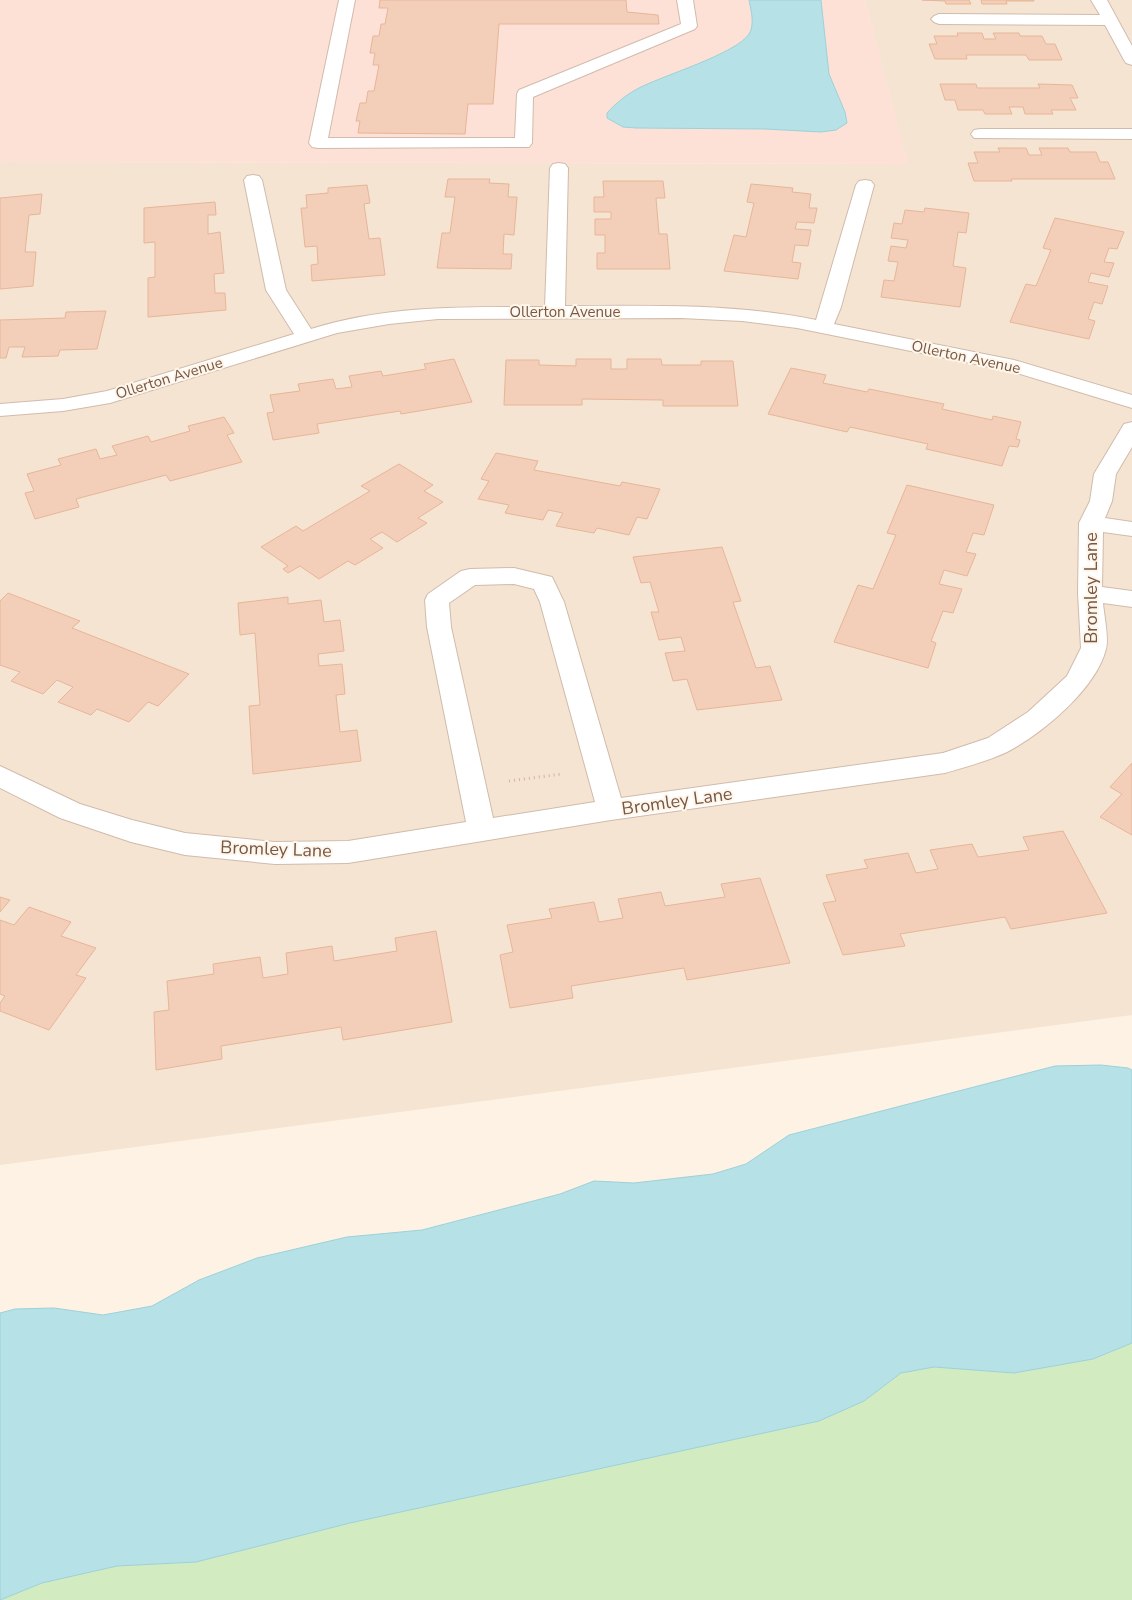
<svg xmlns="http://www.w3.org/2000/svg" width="1132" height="1600" font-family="'Nunito Sans',sans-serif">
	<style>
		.residential { fill: #f5e4d1 }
		.commercial { fill: #fee1d6 }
		.green { fill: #d3ebc1 }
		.water { fill: #b6e1e7; stroke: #9cd1d9 }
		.building { fill: #f3cfb9; stroke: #e7b599 }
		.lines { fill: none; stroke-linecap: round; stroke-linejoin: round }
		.minor-casing { stroke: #d1bbac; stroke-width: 2 }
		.path { stroke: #d8b29c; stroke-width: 3; stroke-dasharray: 1 4; stroke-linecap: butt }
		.minor { fill: #fff; fill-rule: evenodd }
		.labels { text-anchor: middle; stroke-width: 4; stroke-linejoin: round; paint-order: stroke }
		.far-street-label { font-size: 15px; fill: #765748; stroke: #fff6ea }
		.street-label { font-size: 18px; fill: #765748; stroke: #fff6ea }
	</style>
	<rect width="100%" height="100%" fill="#fdf2e3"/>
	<!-- residential -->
	<path class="residential" d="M865 0H1132V1015L0 1165V162L907 164Z"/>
	<!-- commercial -->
	<path class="commercial" d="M0 0H865L908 164 0 162Z"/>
	<!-- green -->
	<path class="green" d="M1132 1343V1600H0L42 1583 117 1566 196 1562 350 1523 819 1421 864 1401 901 1373 934 1367 1014 1373 1093 1359Z"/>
	<!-- water -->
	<path class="water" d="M749 0H821L829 74 845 112 847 123 836 130 821 132 765 129 636 128 623 127 607 118V113C616 103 626 95 637 89 661 76 736 54 749 34 755 25 751 10 749 0Z
		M1101 1065 1128 1068 1132 1070V1343L1093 1359 1014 1373 934 1367 901 1373 864 1401 819 1421 350 1523 196 1562 117 1566 42 1583 0 1600V1313L15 1309 54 1308 103 1315 152 1306 199 1280 257 1258 347 1237 422 1230 560 1194 594 1181 634 1183 713 1174 746 1164 789 1135 1055 1066Z"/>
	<!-- building -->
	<path class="building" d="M380 0H626L627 12 658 15 659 24H499L493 104H468L465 134 358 133 360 121H356L360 103H366L368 91H374L379 65H373L375 53H370L373 36H379L381 24H385L388 8H379Z
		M922 0H969L971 4H946L945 1Z
		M981 0H1034V1H1006L1007 4H982Z
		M957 33H982L984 39H996L993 33H1019L1020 36H1042L1046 44H1055L1062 60H1029L1026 55H966L967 59H935L929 44H937L934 36H958Z
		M940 84H976L977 88H1040L1038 84 1072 85 1078 98H1070L1076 110H1051L1053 114H1025L1023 107H1009L1012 114H985L983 110H958L955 100H945Z
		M998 148H1026L1029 155H1042L1039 148H1068L1070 152H1096L1100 162H1108L1115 179H1011L1012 181H974L968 163H978L974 152H1000Z
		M448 179H490L489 183 509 184 508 197H517L514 235 504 234 503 254H512L511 269 437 268 442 233H450L455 197H445Z
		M603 181H663L665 198H656L659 234H667L670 269H597V253H605V235H595V219H611V212H594V197H604Z
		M751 184 793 188 792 192 811 194 809 208H817L814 223 797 222 795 229 811 230 808 246 795 245 792 262 801 263 798 279 724 271 734 235 746 237 754 203 747 202Z
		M367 185 370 203 364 204 369 239 380 238 385 275 312 281 311 265 318 264 317 246 305 247 301 208H307L306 195 328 193V188Z
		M42 194 40 214 29 215 25 252H36L33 286 0 289V198Z
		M215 202 216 215H208V234L220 232 224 273 214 274 215 293H225L226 310 148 317V278L155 277V242L144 243V208Z
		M925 208 969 213 966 233 958 232 953 266 966 268 960 307 881 297 884 280 894 281 898 262 888 261 891 246 906 248 908 240 891 238 894 223 902 224 905 210 924 212Z
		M1055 218 1124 232 1117 249 1109 248 1104 262 1114 263 1109 277 1091 273 1088 282 1108 286 1102 304 1094 302 1088 319 1095 321 1089 339 1010 322 1026 284 1036 286 1051 250 1043 248Z
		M106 311 97 349 60 350 58 356 22 357 25 347H9L6 358H0V320L65 318 66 312Z
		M454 359 472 402 401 414 400 411 317 424 319 433 273 440 267 413 274 412 270 395 300 391 298 384 333 379 336 389 352 387 349 376 381 371 383 376 426 369 424 364Z
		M576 359H611V369H627V359H661L662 365H701V361H733L738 406H663V400L582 399V405H504L506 360H539V365L576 366Z
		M791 368 826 375 823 383 867 392 869 389 944 404 942 409 992 420 993 416 1021 422 1016 439 1020 440 1018 447 1009 446 1002 466 926 449 928 444 850 427 847 432 768 414Z
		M224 417 234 433 227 435 242 462 170 481 166 475 76 499 79 507 35 519 25 493 34 491 27 474 61 465 58 459 96 449 100 459 117 455 112 446 148 436 151 442 190 431 188 426Z
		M496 453 538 461 534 470 620 486 622 482 660 489 647 519 637 517 629 535 597 528 594 533 556 526 563 513 548 510 543 520 505 513 509 505 478 499 489 481 481 479Z
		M399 464 433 485 424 491 443 502 418 518 427 523 397 542 382 532 370 539 383 548 355 565 348 561 319 579 300 566 288 573 283 569 288 566 261 547 296 526 303 531 370 491 361 486Z
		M907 485 994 505 984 535 973 533 966 552 976 554 967 576 944 570 939 584 962 589 953 613 943 611 931 641 936 643 928 668 834 642 858 585 873 589 896 535 887 533Z
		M722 547 741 601 733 602 756 668 770 666 782 700 697 710 687 679 673 681 665 653 685 651 681 637 659 640 651 612H659L650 582 641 583 633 557Z
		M8 593 80 621 72 628 189 674 158 706 148 702 129 722 97 709 91 715 58 702 73 687 57 680 43 694 11 681 20 672 0 665V601Z
		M288 597V604L321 600 324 622 340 620 344 651 318 654 319 666 342 664 345 694 336 695 340 732 357 730 361 761 253 774 249 706 260 705 255 633 240 635 238 603Z
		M1132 763V835L1100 817 1122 794 1110 787Z
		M1063 831 1107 913 1011 929 1005 917 900 934 905 946 843 955 823 903 836 901 826 875 868 868 864 860 908 853 916 873 938 869 930 850 972 844 978 857 1029 850 1023 837Z
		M760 878 790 963 687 980 684 968 571 986 573 998 510 1008 500 955 513 952 507 925 552 918 549 909 594 902 599 922 623 918 618 899 661 892 665 906 725 897 721 884Z
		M0 897 10 900 0 912Z
		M29 907 71 922 61 936 96 948 76 975 86 978 49 1030 0 1011V1003L5 996 0 994V920L14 925Z
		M436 931 452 1022 343 1040 341 1027 221 1046 222 1059 156 1070 154 1012 169 1010 167 981 214 974 213 964 260 957 263 978 288 974 286 953 332 946 334 961 397 951 395 938Z"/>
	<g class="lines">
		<defs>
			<path id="minor" d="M339 0H355L328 138H515L517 94 519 90 681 24 677 0H693L697 26 695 29 533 97 532 143 529 147 318 148 312 147 309 143Z
				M1091 0H1107L1132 46V65L1126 63 1124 60 1105 25 939 24 934 22 931 19 934 16 939 14 1100 15Z
				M980 129H1132V139L974 138 971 134 974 130Z
				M559 163 565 164 568 168 565 306C649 306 733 303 816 320L856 185 859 181 865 180 871 181 874 185 841 307 834 324 1014 360 1132 395V408L1010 371 797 328 742 321 681 318 438 319 389 324 337 333 110 403 63 411 0 416V404L63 399 107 391 294 334 266 290 244 180 247 176 253 175 259 176 262 180 286 290 311 329C387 305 466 307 545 307L550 168 553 164Z
				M1132 422V447L1116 474 1112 501 1105 518 1132 522V536L1103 532 1102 587 1132 591V607L1103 603C1104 615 1109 638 1106 649 1096 689 1043 733 1007 752 988 761 965 767 945 773L611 820 348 863 275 864 185 855 131 842 60 818 0 788V766L80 804 132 820 185 833 275 842 348 841 466 822 427 627 425 600 428 594 461 571 470 569 514 568 552 577 564 602 621 798 943 753 988 738 1028 712 1067 676 1081 648 1078 593 1079 523 1090 501 1094 474 1124 424ZM514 584 534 589 540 602 595 802 493 818 451 627 449 603 475 585Z"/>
		</defs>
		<!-- minor casing -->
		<use href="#minor" class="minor-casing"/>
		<!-- path -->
		<path class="path" d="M509 781 562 774"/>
		<!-- minor -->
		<use href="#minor" class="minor"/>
	</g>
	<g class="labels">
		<!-- far-street labels -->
		<g class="far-street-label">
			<text x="565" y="317">Ollerton Avenue</text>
			<text transform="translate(966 357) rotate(12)" y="5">Ollerton Avenue</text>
			<text transform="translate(169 378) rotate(-17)" y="5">Ollerton Avenue</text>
		</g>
		<!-- street labels -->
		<g class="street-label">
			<text transform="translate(1091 588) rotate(-90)" y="6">Bromley Lane</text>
			<text transform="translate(677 801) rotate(-8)" y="6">Bromley Lane</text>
			<text transform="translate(276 849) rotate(2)" y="6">Bromley Lane</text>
		</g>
	</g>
</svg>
